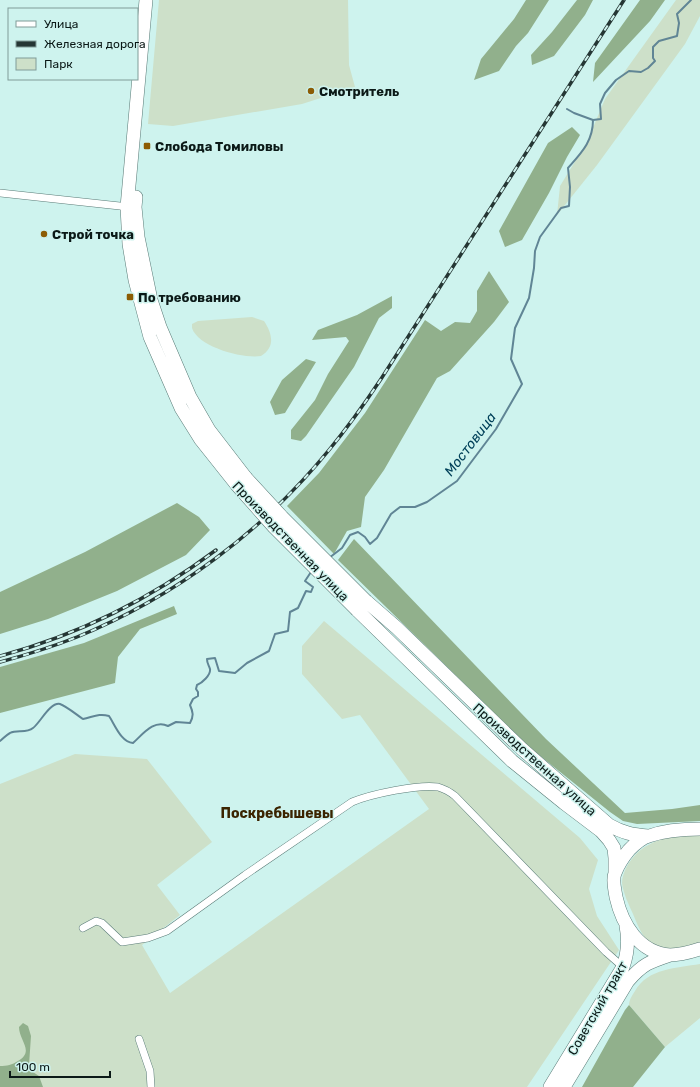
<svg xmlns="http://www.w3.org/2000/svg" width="700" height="1087" font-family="Rubik,sans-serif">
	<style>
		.green { fill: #cde0c9 }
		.forest { fill: #91b08c }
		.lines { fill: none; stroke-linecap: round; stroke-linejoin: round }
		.stream { stroke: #608595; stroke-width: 2 }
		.street-casing { stroke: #597b77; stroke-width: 8 }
		.highway-casing { stroke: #597b77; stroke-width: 14 }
		.street { stroke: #fff; stroke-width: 7 }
		.highway { stroke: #fff; stroke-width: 13 }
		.rail-casing { stroke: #253634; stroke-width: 3.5 }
		.rail { stroke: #cef3ee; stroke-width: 2; stroke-dasharray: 6; stroke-linecap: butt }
		.highway-bridge-casing { stroke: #597b77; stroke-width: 14; stroke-linecap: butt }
		.highway-bridge { stroke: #fff; stroke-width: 13 }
		.poi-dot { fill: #8c5c04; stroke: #cef3ee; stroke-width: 1.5 }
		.labels { text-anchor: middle; stroke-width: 3; stroke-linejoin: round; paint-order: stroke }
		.poi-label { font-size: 13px; font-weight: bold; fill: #0b1917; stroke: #cef3ee; text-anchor: start }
		.street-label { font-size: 13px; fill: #0b1917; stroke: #cef3ee }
		.water-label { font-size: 14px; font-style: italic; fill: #004059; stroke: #cef3ee }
		.neighbourhood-label { font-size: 14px; font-weight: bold; fill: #3b2400; stroke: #cef3ee }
	</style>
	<rect width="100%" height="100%" fill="#cef3ee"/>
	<!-- green -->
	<path class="green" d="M159 0H348L349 65 355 87 302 104 173 126 148 124Z
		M676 0H700V16L685 44 597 165 557 215 560 186 587 142 605 99Z
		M252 317 264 321C272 333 276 347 261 356 243 359 198 347 192 328V324L198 321Z
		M324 621 580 838 598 860 589 889 597 916 619 950 527 1087H0V784L75 754 147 759 212 842 157 885 180 915 142 945 170 993 429 809 360 715 342 719 302 674V646Z
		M678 835H700V943C687 946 668 953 655 946 643 940 638 926 633 914 629 905 623 893 622 883 622 877 624 873 626 868 638 846 655 840 678 835Z
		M700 964V1018L665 1047 629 1005C629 1000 632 996 635 991 648 968 677 968 700 964Z"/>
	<!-- forest -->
	<path class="forest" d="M526 0H549L528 33 516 46 499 71 474 80 481 59 514 19Z
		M577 0H593L585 15 554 56 532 65 531 55 552 32Z
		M640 0H665L650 21 593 82 595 63Z
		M572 127 580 135 567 157 549 193 522 240 505 247 499 231 548 143Z
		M489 271 509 302 494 322 450 371 437 378 384 470 365 497 361 527 347 531 334 554 287 506 319 473 365 413 425 320 441 331 455 322 470 323 477 311V291Z
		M392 296V308L379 318 354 367 306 436 301 441 291 439V430L315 400 328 374 349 341 346 337 312 340 318 330 357 315Z
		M306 359 316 362 285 413 275 415 270 402 282 380Z
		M177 503 199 517 210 530 186 555 117 591 48 619 0 634V592L85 552Z
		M354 539 546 739 625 813 672 809 700 805V821L637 824 623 821 610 812 529 747 338 560Z
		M174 606 177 614 140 629 118 657 115 683 0 713V667L84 643Z
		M629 1005 665 1047 633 1087H582L625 1010Z
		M23 1023 28 1026 31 1036 29 1065 30 1070 39 1076 43 1087H0V1066C7 1066 12 1065 18 1061 35 1051 19 1041 19 1027Z"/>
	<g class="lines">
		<!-- stream -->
		<path class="stream" d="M567 109 574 113 593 120
			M329 558 342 548 350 535 358 532 365 537 370 544 377 538 391 514 400 507H415L427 502 457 481 496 429 522 384 511 359 515 328 529 298 534 268 535 251 540 237 561 208 569 206 570 187 568 168C582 152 593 141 593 120L601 119 600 104 605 93 616 80 629 71 641 72 648 68 655 61 653 58V47L659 41 677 36 679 23 677 14 691 0
			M0 741C3 739 6 735 10 733 17 729 26 734 33 728 40 723 50 702 60 704 66 706 77 715 83 719 93 717 99 713 109 716 115 725 121 742 133 743 143 734 154 719 168 726L176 722 190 723C194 716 193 712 190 705L193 699 198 696V692L196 689 197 685C202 683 211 675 210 669 209 665 207 664 207 659L215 658 219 671 235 673 247 663 269 651 275 634 288 631 290 612 298 608 306 591 311 592 313 587 305 581 311 572"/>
		<defs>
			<path id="street" d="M0 193 129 207
				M83 928 96 921 102 923 122 942 148 938 167 931 245 875 352 802C371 794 419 784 438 787 445 789 450 792 455 796L606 952 623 967
				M139 1039 150 1071 151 1087"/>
			<path id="highway" d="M146 0 127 207 129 244 135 280 150 337 181 408 201 440 236 484
				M136 197 135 207 138 237 151 300 160 327 190 397 209 430 246 478
				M366 601 397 628 522 749 609 825C623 833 633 835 648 836
				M357 610 512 761 564 803 601 831 609 840 614 848 615 858V873
				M700 829C685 829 663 831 649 836 641 838 635 844 629 850 624 856 618 865 615 873 612 880 615 890 616 897 622 924 639 953 670 955 680 955 691 952 700 949
				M550 1087 623 967C628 953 629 941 626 926
				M564 1087 628 981C643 964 649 962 670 955"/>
		</defs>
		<!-- street casing -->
		<use href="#street" class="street-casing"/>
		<!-- highway casing -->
		<use href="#highway" class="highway-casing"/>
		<!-- street -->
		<use href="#street" class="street"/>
		<!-- highway -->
		<use href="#highway" class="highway"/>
		<defs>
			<path id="rail" d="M0 656C78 635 152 598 216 550
				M0 662C26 655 52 647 77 637 175 597 263 531 329 450 348 427 365 403 381 379L624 0"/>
		</defs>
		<!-- rail casing -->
		<use href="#rail" class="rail-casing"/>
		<!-- rail -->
		<use href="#rail" class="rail"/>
		<defs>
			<path id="highway-bridge" d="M246 478 282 517 366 601
				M236 484 274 527 357 610"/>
		</defs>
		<!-- highway-bridge casing -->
		<use href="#highway-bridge" class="highway-bridge-casing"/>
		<!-- highway-bridge -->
		<use href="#highway-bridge" class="highway-bridge"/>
	</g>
	<!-- markers -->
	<g class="poi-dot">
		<circle cx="311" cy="91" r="4"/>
		<rect x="143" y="142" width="8" height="8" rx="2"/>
		<circle cx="44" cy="234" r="4"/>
		<rect x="126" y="293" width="8" height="8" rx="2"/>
	</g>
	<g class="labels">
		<!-- poi labels -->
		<g class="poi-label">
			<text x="319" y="96">Смотритель</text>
			<text x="155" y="151">Слобода Томиловы</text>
			<text x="52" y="239">Строй точка</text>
			<text x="138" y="302">По требованию</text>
		</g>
		<!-- street labels -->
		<g class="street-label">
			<text transform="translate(291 541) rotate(46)" y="5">Производственная улица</text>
			<text transform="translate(535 759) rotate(42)" y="5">Производственная улица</text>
			<text transform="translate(597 1008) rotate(-60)" y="5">Советский тракт</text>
		</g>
		<!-- water labels -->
		<g class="water-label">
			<text transform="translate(470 444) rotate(-53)" y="5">Мостовица</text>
		</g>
		<!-- neighbourhood labels -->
		<g class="neighbourhood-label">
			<text x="277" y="818">Поскребышевы</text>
		</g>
	</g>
	<!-- legend -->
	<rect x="8" y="8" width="130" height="72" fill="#cef3ee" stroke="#809c98"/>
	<rect x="16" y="21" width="20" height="6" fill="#ffffff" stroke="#809c98"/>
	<text x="44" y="28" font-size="12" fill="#0b1917">Улица</text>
	<rect x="16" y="41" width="20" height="6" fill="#253634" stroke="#809c98"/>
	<text x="44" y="48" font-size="12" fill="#0b1917">Железная дорога</text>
	<rect x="16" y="58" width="20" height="12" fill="#cde0c9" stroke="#809c98"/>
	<text x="44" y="68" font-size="12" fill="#0b1917">Парк</text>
	<!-- scale -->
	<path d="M10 1071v6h100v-6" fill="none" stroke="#0b1917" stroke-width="2"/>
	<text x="16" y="1071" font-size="12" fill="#0b1917" stroke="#cef3ee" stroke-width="3" paint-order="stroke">100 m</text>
</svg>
